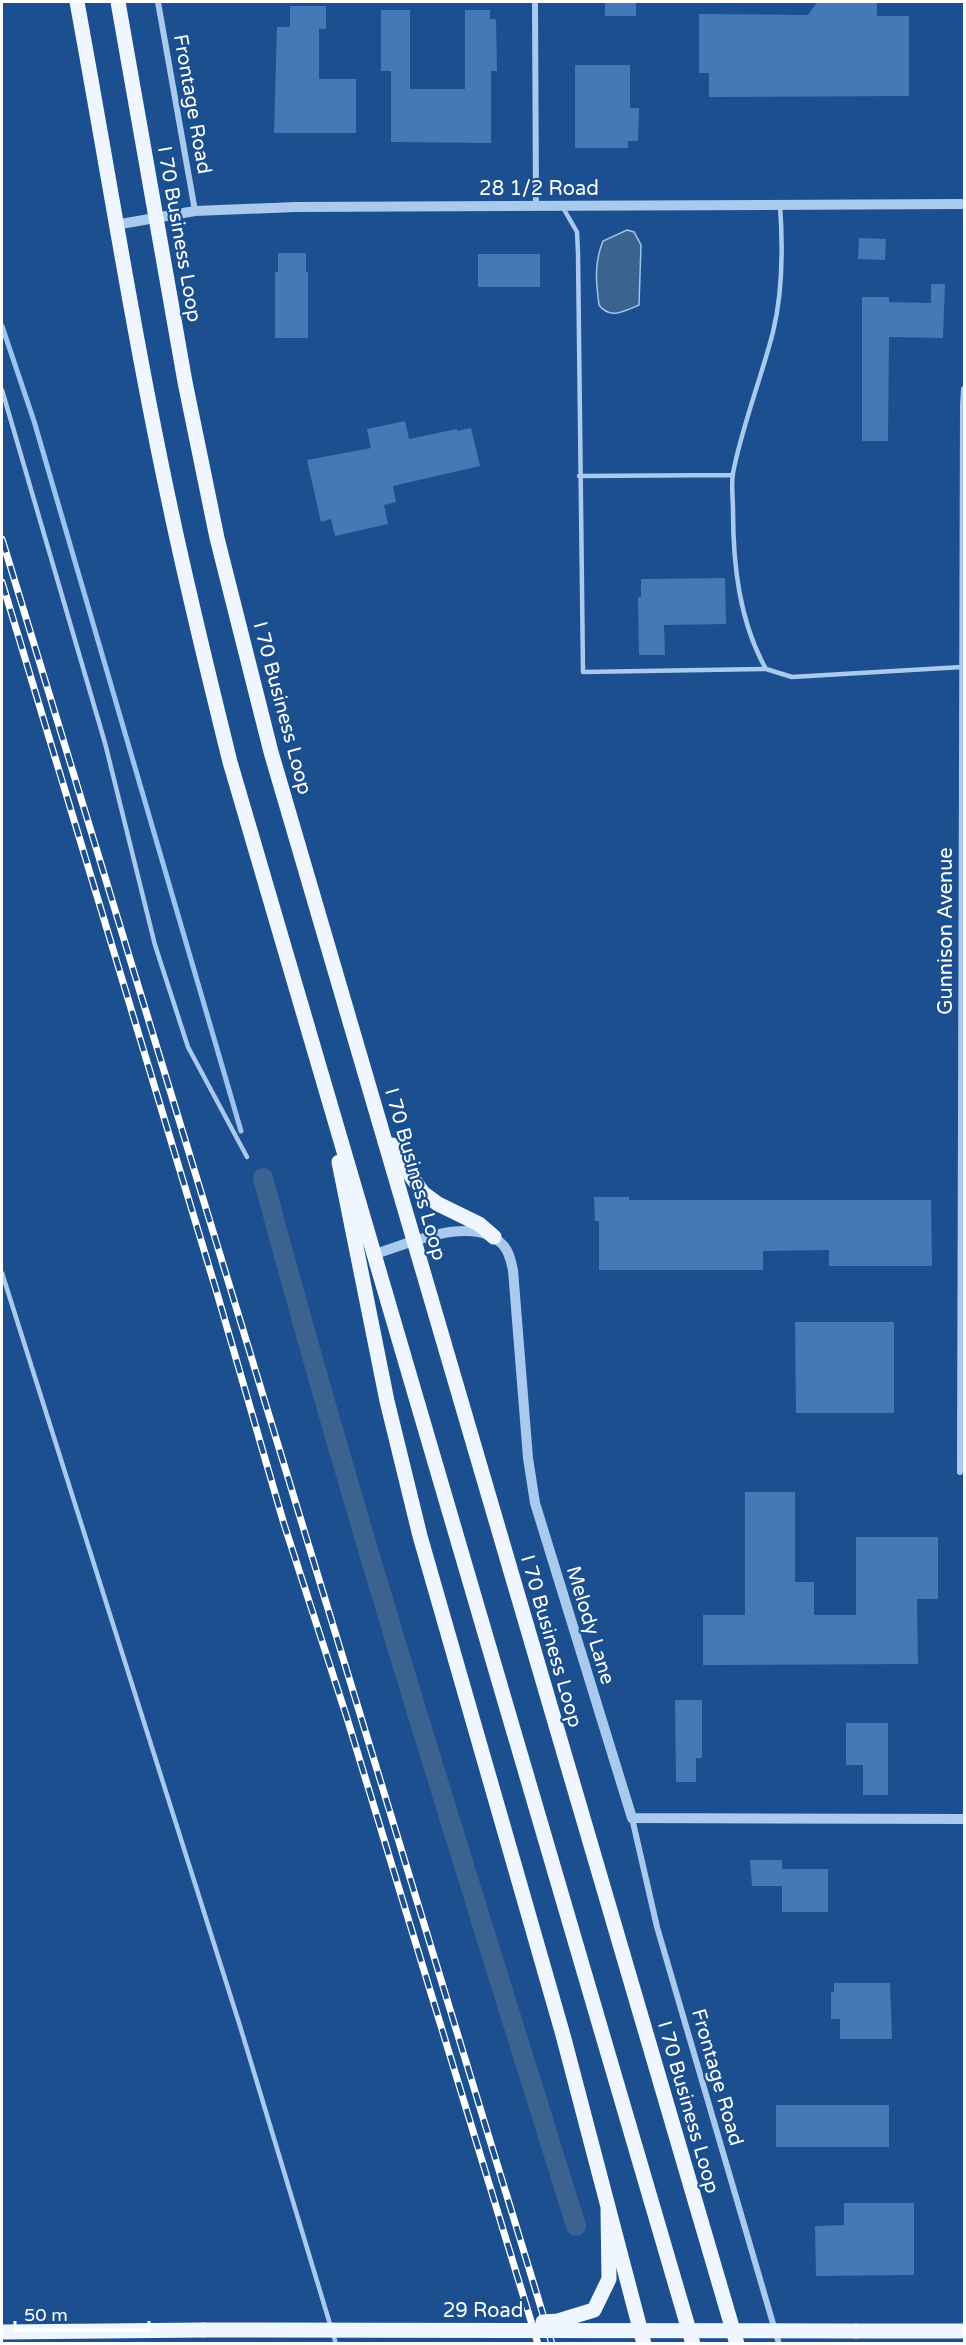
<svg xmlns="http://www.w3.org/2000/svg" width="966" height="2345" font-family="'Varela Round',sans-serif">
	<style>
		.water { fill: #3c6290; stroke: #9cc4f0; stroke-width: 1.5 }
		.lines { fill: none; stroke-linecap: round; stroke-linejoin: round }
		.stream { stroke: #9cc4f0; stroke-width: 5 }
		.canal { stroke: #3c6290; stroke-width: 20 }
		.building { fill: #4478b7 }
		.service { stroke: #a9c9ee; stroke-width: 4.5 }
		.minor { stroke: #a9c9ee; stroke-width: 6 }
		.tertiary { stroke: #a9c9ee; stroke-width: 10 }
		.primary { stroke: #f0f6ff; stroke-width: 15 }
		.rail-casing { stroke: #fff; stroke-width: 7 }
		.rail { stroke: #1b4f8f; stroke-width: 4.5; stroke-dasharray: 14; stroke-linecap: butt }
		.primary-bridge { stroke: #f0f6ff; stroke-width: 15 }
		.labels { text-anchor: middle; stroke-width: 4.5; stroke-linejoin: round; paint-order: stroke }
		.street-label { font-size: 20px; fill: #fff; stroke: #1b4f8f }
	</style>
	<rect width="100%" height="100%" fill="#1b4f8f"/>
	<!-- water -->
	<path class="water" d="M627 230 634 232 641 245 639 305C625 311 610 320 599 305 596 282 594 263 603 241Z"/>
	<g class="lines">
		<!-- stream -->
		<path class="stream" d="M2 326 34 421 241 1131"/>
		<!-- canal -->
		<path class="canal" d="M263 1178C357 1530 468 1878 576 2226"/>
	</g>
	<!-- building -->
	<path class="building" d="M605 2H636V16H605Z
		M817 2H877V16H909V96L709 97V73H699V14L808 15Z
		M290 6H326V29H319V79H356V133H274L277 27H290Z
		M381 10H410V89H465V10H490V19H496L497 71H491V143L391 142V71H381Z
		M575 65H630V108H639L638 141H628V148H575Z
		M859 238 886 239 885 260 858 259Z
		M278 253H306V272H308V338H275V272H278Z
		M478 254H540V287H478Z
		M931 284H945L943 338 889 337 888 441H862V297H889V302L931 303Z
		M405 421 409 439 457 429V431L471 428 480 466 393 486 396 502 384 505 388 524 335 536 331 519 321 522 307 460 371 448 367 429Z
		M725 578 726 624 664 625 665 655H639L638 597H641V579Z
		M594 1197H629V1200H931L932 1266H829V1250L763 1251V1270H599V1221H595Z
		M795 1322H894V1413H796Z
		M745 1492H795V1582H814V1615H856V1537H938V1599H917L918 1664 703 1665V1615H745Z
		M675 1700H702V1758H696V1782H676Z
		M846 1723H888V1795H863V1765H846Z
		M750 1860H782V1869H828V1912H782V1886H752Z
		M834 1983H890L892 2039H840V2019H831V1992H834Z
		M776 2105H889V2147H776Z
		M844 2203H914V2275L816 2276 815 2226 844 2225Z"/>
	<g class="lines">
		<!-- service -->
		<path class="service" d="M562 206 577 232 578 253 583 672 766 669 792 677 962 667
			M2 390 105 743 155 945 188 1047 247 1157
			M579 476 733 475
			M766 669C739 621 733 564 733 510 733 498 731 485 733 473 742 426 761 379 773 332 783 291 783 247 780 205
			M2 1273 240 2026 336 2344"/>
		<!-- minor -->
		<path class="minor" d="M158 2 195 211
			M535 2 536 206
			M960 1472 963 405 964 389
			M632 1818 657 1927 779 2344"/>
		<!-- tertiary -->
		<path class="tertiary" d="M115 225 195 211 295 207 964 204
			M375 1254C408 1244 474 1213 503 1245 509 1251 511 1261 513 1270L528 1458 535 1503 632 1818 964 1819"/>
		<!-- primary -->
		<path class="primary" d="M77 2C108 170 134 338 170 506 188 592 209 677 230 762L693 2344
			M118 2 185 382 217 538 271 752 737 2344
			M393 1145 402 1163 423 1193 438 1204 479 1224 494 1237
			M339 1162 387 1401 420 1536 563 2035 644 2344
			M856 2331H964
			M2 2332 203 2330"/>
		<defs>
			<path id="rail" d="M2 539 552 2344
				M2 582 217 1293 284 1524 347 1718 538 2344"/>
		</defs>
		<!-- rail casing -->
		<use href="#rail" class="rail-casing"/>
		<!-- rail -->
		<use href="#rail" class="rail"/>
		<!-- primary-bridge -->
		<path class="primary-bridge" d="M543 2322 558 2321 594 2310 609 2279 608 2210
			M203 2330 856 2331"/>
	</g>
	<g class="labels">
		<!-- street labels -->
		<g class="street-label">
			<text transform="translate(193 104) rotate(80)" y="7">Frontage Road</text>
			<text x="539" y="195">28 1/2 Road</text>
			<text transform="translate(180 234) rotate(80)" y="7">I 70 Business Loop</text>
			<text transform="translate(283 708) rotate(75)" y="7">I 70 Business Loop</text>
			<text transform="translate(945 931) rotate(-90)" y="7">Gunnison Avenue</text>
			<text transform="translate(416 1174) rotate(74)" y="7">I 70 Business Loop</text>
			<text transform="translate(591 1625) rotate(73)" y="7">Melody Lane</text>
			<text transform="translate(552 1641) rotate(74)" y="7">I 70 Business Loop</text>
			<text transform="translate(718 2077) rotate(74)" y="7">Frontage Road</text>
			<text transform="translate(689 2107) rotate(74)" y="7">I 70 Business Loop</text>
			<text x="483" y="2317">29 Road</text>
		</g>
	</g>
	<!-- border -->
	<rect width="966" height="2345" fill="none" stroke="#ffffff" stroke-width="6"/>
	<!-- scale -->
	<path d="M15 2321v9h134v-9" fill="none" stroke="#ffffff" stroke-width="3"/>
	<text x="24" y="2321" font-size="18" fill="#ffffff" stroke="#1b4f8f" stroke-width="4.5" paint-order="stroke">50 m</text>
</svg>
